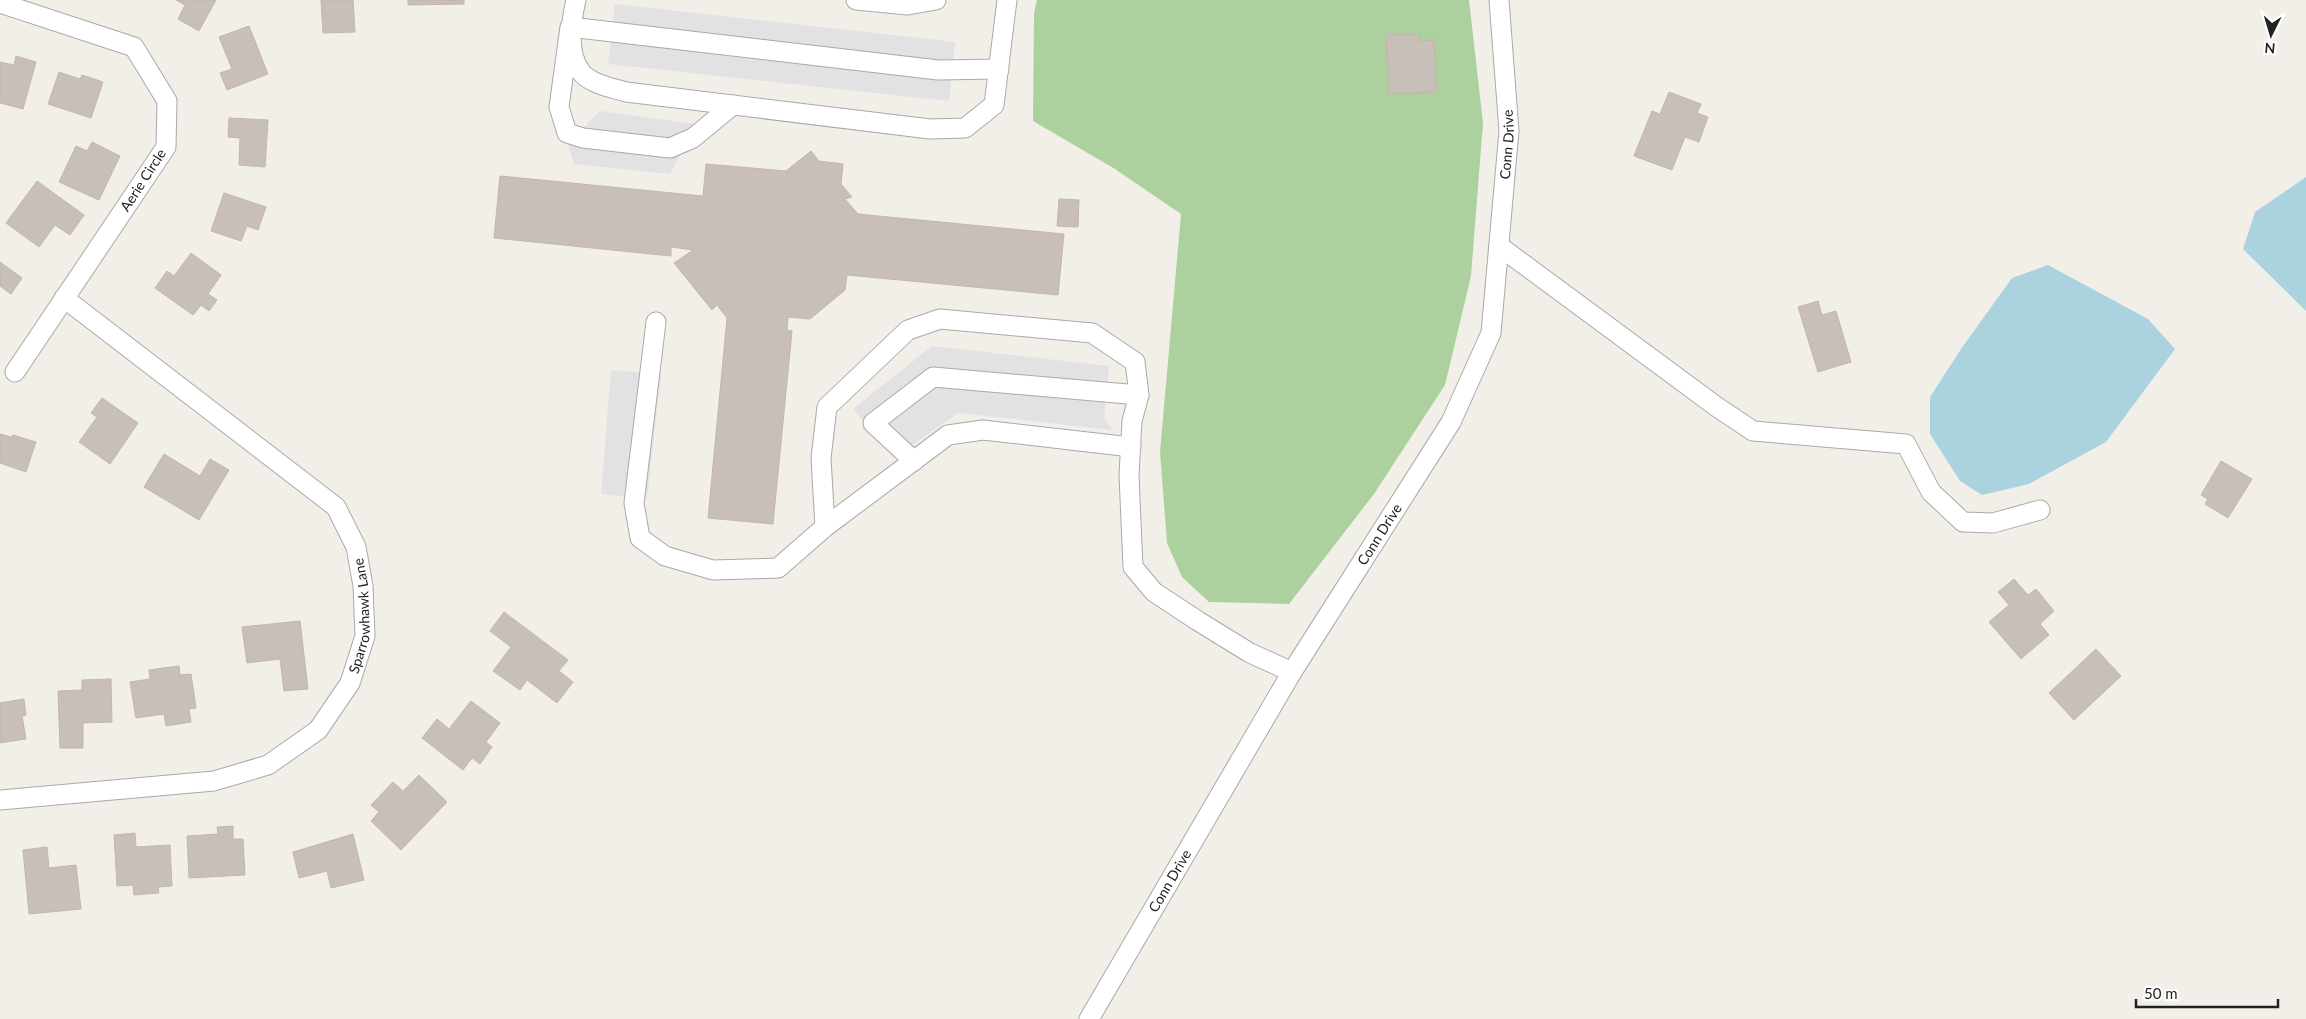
<svg xmlns="http://www.w3.org/2000/svg" width="2306" height="1019" font-family="Lato,sans-serif">
	<style>
		.forest { fill: #add19e }
		.parking { fill: #e2e2e2 }
		.water { fill: #aad3df }
		.building { fill: #c7bfb8; stroke: #c4b6ab }
		.lines { fill: none; stroke-linecap: round; stroke-linejoin: round }
		.minor-casing { stroke: #a9a9a9; stroke-width: 21 }
		.minor { stroke: #fff; stroke-width: 19 }
		.labels { text-anchor: middle; stroke-width: 4; stroke-linejoin: round; paint-order: stroke }
		.street-label { font-size: 14px; fill: #222; stroke: #fff }
	</style>
	<rect width="100%" height="100%" fill="#f2efe9"/>
	<!-- forest -->
	<path class="forest" d="M1037 0H1469L1483 123 1471 276 1445 385 1374 494 1289 604 1209 602 1182 577 1167 543 1160 452 1181 214 1115 169 1033 121 1034 13Z"/>
	<!-- parking -->
	<path class="parking" d="M615 4 955 42 949 101 608 64Z
		M600 111 696 124 670 174 574 164 568 144Z
		M932 346 1109 366 1104 419 1113 430 958 413 894 458 853 409Z
		M611 370 661 374 647 499 601 494Z"/>
	<!-- water -->
	<path class="water" d="M2306 177V311L2243 249 2255 212Z
		M2048 265 2148 319 2175 349 2106 442 2029 484 1982 495 1960 481 1930 434V397L1961 349 2012 278Z"/>
	<!-- building -->
	<path class="building" d="M176 0H216L199 31 178 19 185 5Z
		M321 0H353L355 32 323 33Z
		M408 0H464V4L408 5Z
		M249 26 268 74 227 90 220 73 232 69 219 37Z
		M1419 34 1420 41 1434 40 1437 92 1389 94 1386 35Z
		M16 56 36 62 23 109 0 103V62L14 65Z
		M59 72 80 79 82 75 103 82 91 118 48 104Z
		M1669 92 1701 104 1697 113 1708 117 1699 142 1685 137 1672 170 1634 156 1652 111 1660 114Z
		M229 118 268 120 265 167 239 165 240 138 228 137Z
		M92 142 120 156 99 200 59 182 76 146 87 151Z
		M811 151 819 161 843 164 841 184 852 197 845 199 858 214 1064 234 1058 295 847 275 845 290 810 319 788 317 787 330 792 331 773 524 708 518 727 318 717 305 712 310 674 263 693 250 671 247V256L494 238 500 176 703 196 706 164 786 171Z
		M37 181 84 215 70 235 55 225 39 247 6 223Z
		M224 193 266 207 258 230 247 226 241 241 211 231Z
		M1059 199 1079 200 1078 227 1057 226Z
		M191 253 221 275 208 294 217 300 209 311 201 305 193 315 155 288 167 271 174 276Z
		M0 262 22 278 11 294 0 286Z
		M1818 301 1822 315 1836 311 1851 362 1818 372 1798 307Z
		M102 398 138 423 110 464 79 442 97 417 91 413Z
		M0 434 12 437 13 435 36 442 26 472 0 463Z
		M164 454 200 476 210 459 229 470 199 520 144 487Z
		M2221 461 2252 479 2228 518 2205 504 2208 499 2201 495Z
		M2014 579 2028 595 2036 589 2054 611 2040 624 2049 635 2021 659 1989 622 2009 605 1998 592Z
		M504 612 568 660 559 671 573 682 557 703 527 680 520 690 493 671 511 647 490 631Z
		M300 621 308 689 284 691 280 659 247 663 242 627Z
		M2096 649 2121 676 2074 720 2049 693Z
		M179 666 180 675 191 674 196 708 189 709 191 722 166 726 164 714 136 718 130 682 150 679 149 670Z
		M111 679 112 722 83 723V748H60L58 691 82 690V680Z
		M24 699 26 715 22 716 26 739 0 743V703Z
		M471 701 500 723 486 742 492 747 480 764 472 758 463 770 422 738 437 719 449 729Z
		M419 775 447 802 401 850 371 821 379 812 371 805 393 782 403 791Z
		M233 826V839H243L245 875 189 878 187 836 218 834 217 827Z
		M135 833 136 847 170 845 172 886 158 887 159 893 134 895 133 885 117 886 114 835Z
		M353 834 364 880 331 888 327 871 299 878 293 852Z
		M47 847 49 868 76 865 81 909 29 914 23 850Z"/>
	<g class="lines">
		<defs>
			<g id="minor">
				<path d="M576 0C571 21 566 52 581 72 590 84 613 88 626 92L930 129 965 128 994 105 1007 0"/>
				<path d="M856 0 908 5 936 0"/>
				<path d="M0 3 134 47 167 101 166 147 15 372"/>
				<path d="M733 105 693 138 670 148 583 138 567 133 559 107 570 27 938 70 999 69"/>
				<path d="M1499 246 1717 407 1753 431 1906 444 1931 492 1963 522 1993 523 2040 510"/>
				<path d="M656 322 634 503 640 538 665 556 713 570 778 568 825 527 948 435 983 430 1131 447"/>
				<path d="M914 461 873 423 933 377 1139 395"/>
				<path d="M825 527 821 458 827 407 908 330 940 319 1092 333 1135 362 1139 395 1132 421 1129 475 1133 567 1154 592 1198 621 1250 653 1292 672"/>
				<path id="s1" d="M0 800 214 781 268 765 318 730 350 683 365 636 363 586 356 547 336 507 64 298"/>
				<path id="s2" d="M1089 1019 1292 672 1451 422 1491 333 1509 131 1499 0"/>
			</g>
		</defs>
		<!-- minor casing -->
		<use href="#minor" class="minor-casing"/>
		<!-- minor -->
		<use href="#minor" class="minor"/>
	</g>
	<g class="labels">
		<!-- street labels -->
		<g class="street-label">
			<text dy="5" stroke="none"><textPath href="#s2" startOffset="985">Conn Drive</textPath></text>
			<text transform="translate(143 180) rotate(-57)" y="5">Aerie Circle</text>
			<text dy="5" stroke="none"><textPath href="#s2" startOffset="565">Conn Drive</textPath></text>
			<text dy="5" stroke="none"><textPath href="#s1" startOffset="458">Sparrowhawk Lane</textPath></text>
			<text dy="5" stroke="none"><textPath href="#s2" startOffset="160">Conn Drive</textPath></text>
		</g>
	</g>
	<!-- north arrow -->
	<g transform="translate(2271 35) rotate(185)" stroke="#ffffff" stroke-width="4" paint-order="stroke">
	<path d="M0-4L9 19L0 12L-9 19Z" fill="#222222"/>
	<text y="-8" font-size="14" font-weight="bold" text-anchor="middle" fill="#222222">N</text>
	</g>
	<!-- scale -->
	<path d="M2136 999v8h142v-8" fill="none" stroke="#222222" stroke-width="2.5"/>
	<text x="2144" y="999" font-size="15" fill="#222222" stroke="#ffffff" stroke-width="4" paint-order="stroke">50 m</text>
</svg>
